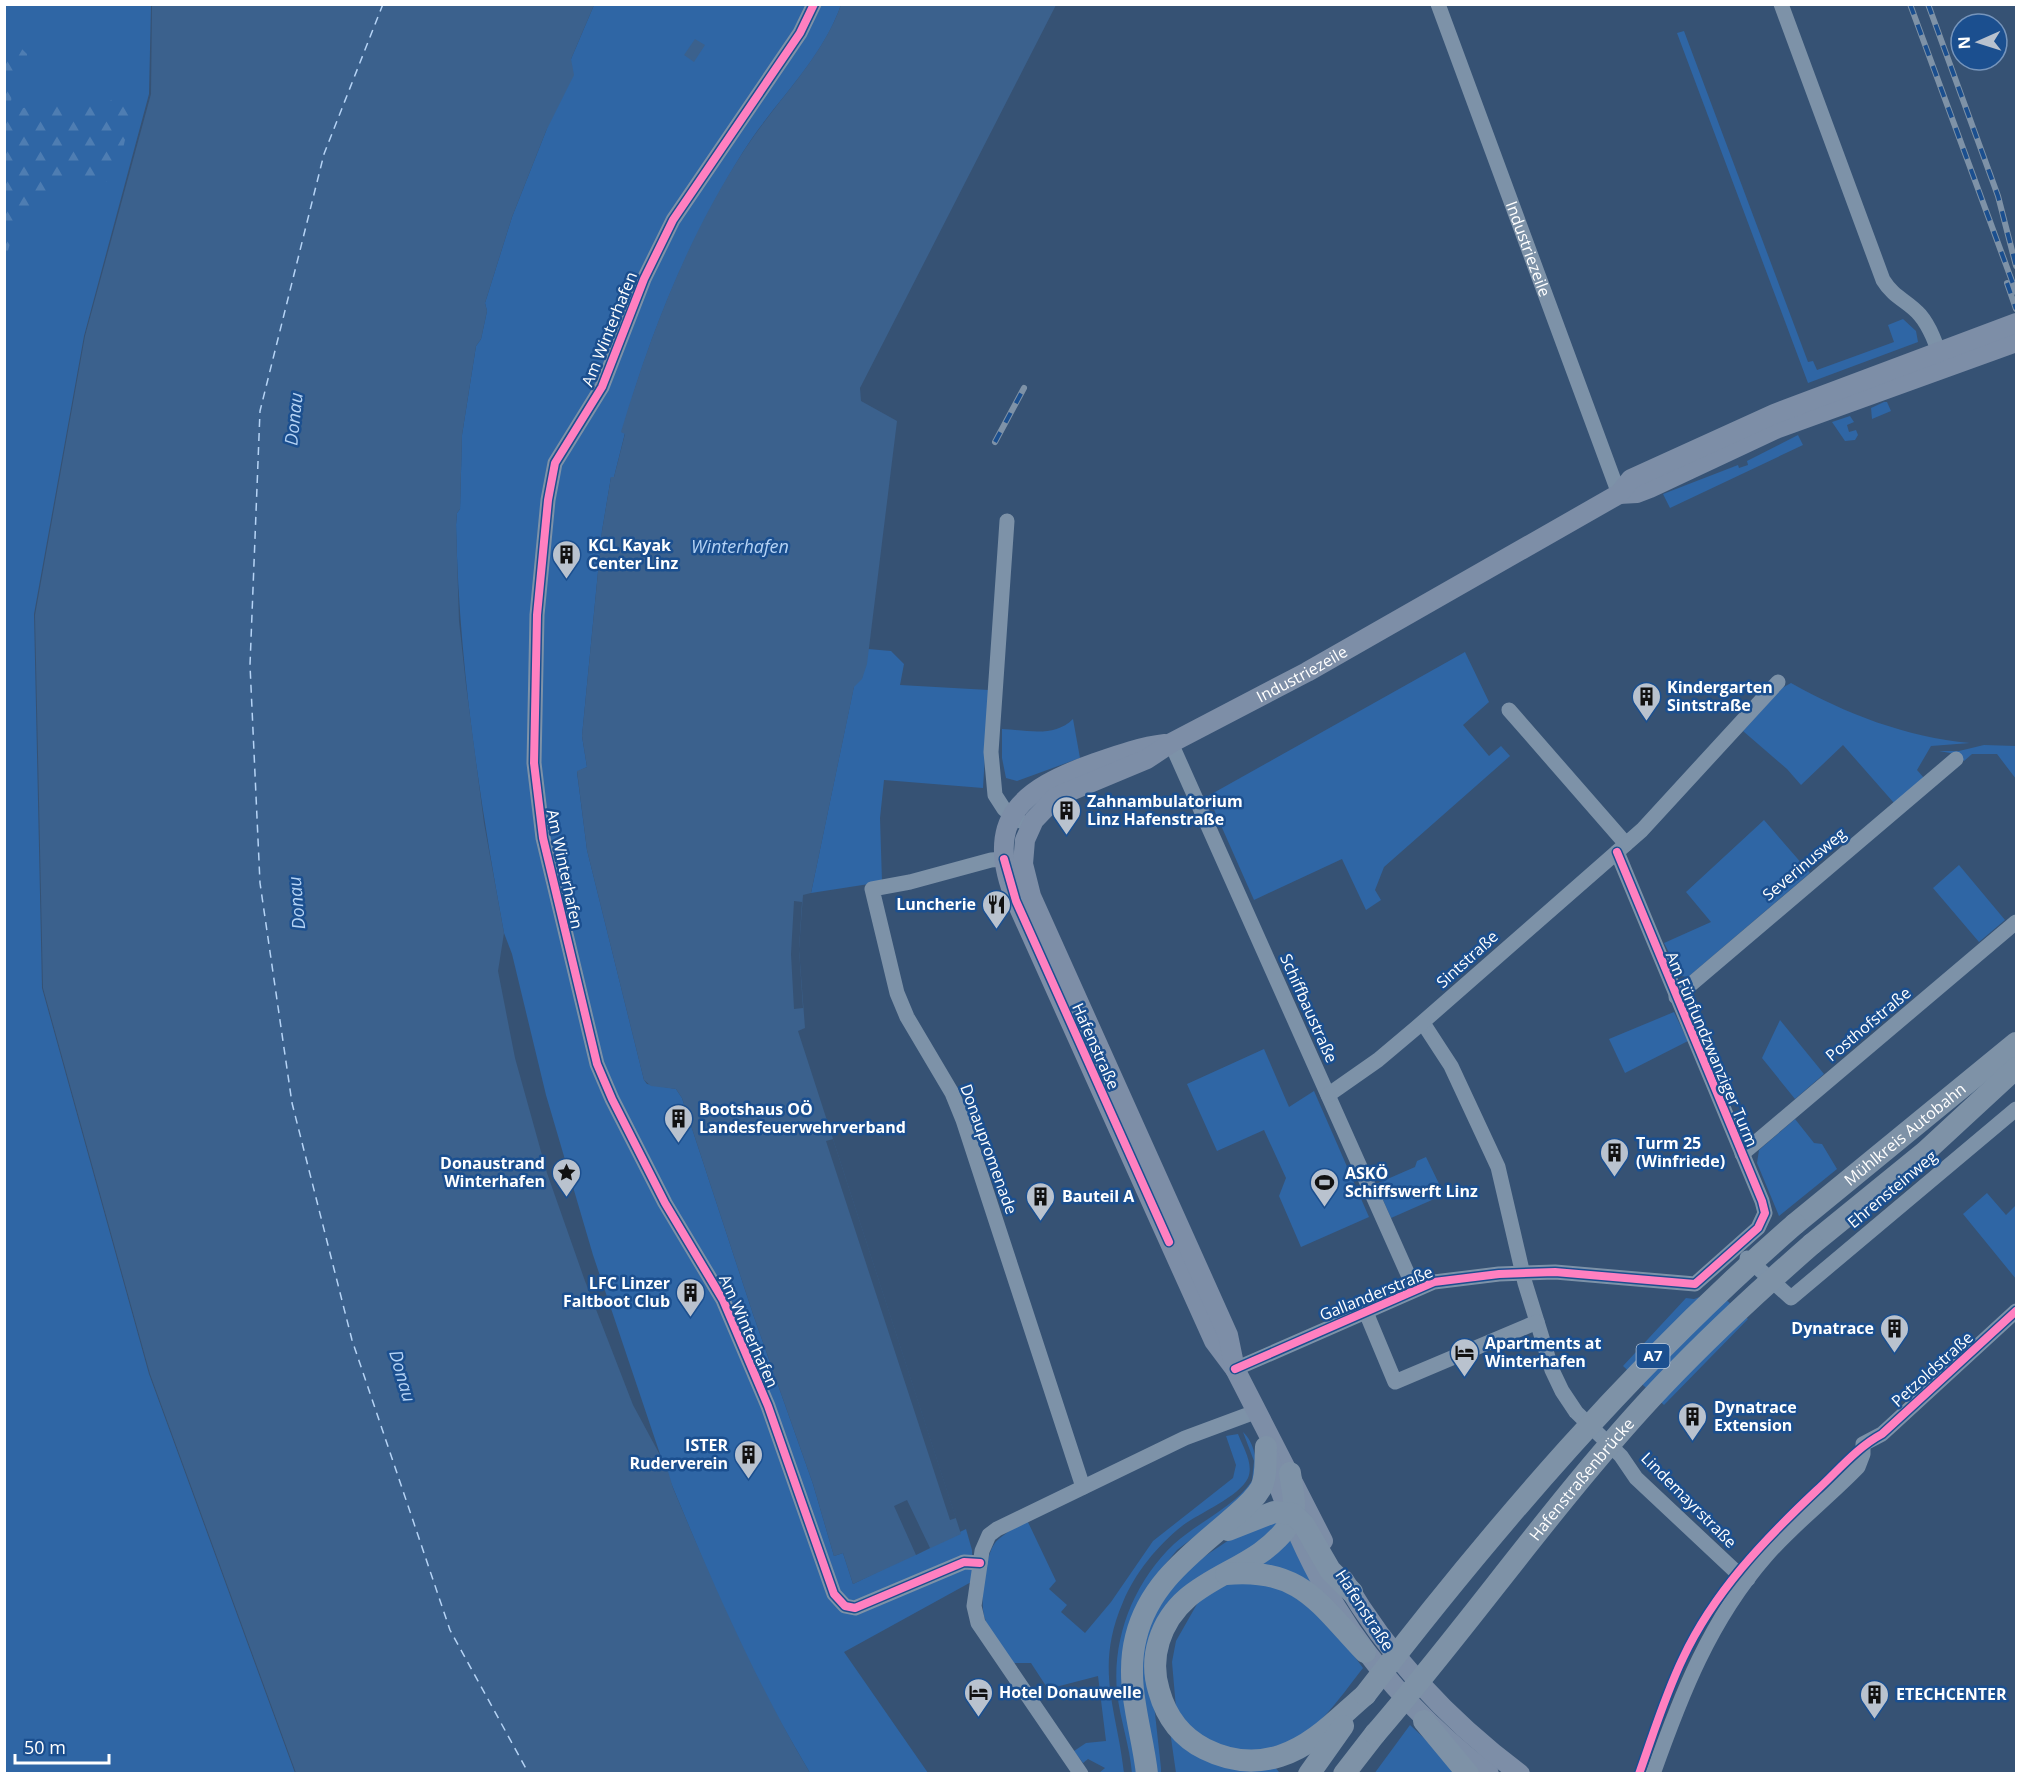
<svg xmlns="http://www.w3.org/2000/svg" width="2021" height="1778" font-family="'Open Sans',sans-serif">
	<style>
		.green { fill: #2f66a5 }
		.forest { fill: url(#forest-firs) }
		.water { fill: #3b618d }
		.pier { fill: #365274 }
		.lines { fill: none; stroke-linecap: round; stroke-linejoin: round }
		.ferry { stroke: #b5d3f5; stroke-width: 1.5; stroke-dasharray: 8 6; stroke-linecap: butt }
		.minor { stroke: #7d92a8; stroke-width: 15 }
		.major { stroke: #7d8ea7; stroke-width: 20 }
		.highway { stroke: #7e92a7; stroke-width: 22 }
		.rail-casing { stroke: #7e92a7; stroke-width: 6 }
		.rail { stroke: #1b4f8f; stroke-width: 4; stroke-dasharray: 11; stroke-linecap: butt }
		.highway-bridge { stroke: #7e92a7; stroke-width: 22 }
		.cycleway-casing { stroke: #1b4f8f; stroke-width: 11 }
		.cycleway { stroke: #ff80c0; stroke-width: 8 }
		.labels { text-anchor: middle; stroke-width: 5; stroke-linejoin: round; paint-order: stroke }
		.shield { fill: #1b4f8f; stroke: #bbcadd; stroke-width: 1.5 }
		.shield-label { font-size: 15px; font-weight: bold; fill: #fff }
		.street-label { font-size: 16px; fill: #fff; stroke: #1b4f8f }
		.poi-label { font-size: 16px; font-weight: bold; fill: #fff; stroke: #1b4f8f; text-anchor: start }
		.water-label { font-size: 18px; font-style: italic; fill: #b5d3f5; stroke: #1b4f8f }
	</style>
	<defs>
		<pattern id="forest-firs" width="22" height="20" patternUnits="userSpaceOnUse" patternTransform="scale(1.5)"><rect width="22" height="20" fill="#2f66a5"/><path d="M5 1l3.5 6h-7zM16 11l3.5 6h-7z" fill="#4e7db2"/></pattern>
	</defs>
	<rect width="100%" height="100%" fill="#365274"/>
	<!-- green -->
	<path class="green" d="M5 5H151L149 94 84 336 34 614 42 988 149 1374 295 1773 5 1774Z
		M594 5H841C821 62 774 102 743 152 687 243 651 330 622 432L625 433 614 477H611L602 531 582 736 587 767 577 772 587 850 644 1080 647 1084 676 1089 682 1098 753 1314 813 1484 834 1556 843 1553 853 1584 966 1529 972 1550 973 1581 844 1652 928 1773H810L766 1697 723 1608 664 1466 593 1255 546 1095 512 954 504 933C479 798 459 663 456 525L457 513 460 509 462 435 476 346 481 339 487 311 485 303 512 217 546 131 571 59Z
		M1684 31 1808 362 1813 361 1817 370 1894 342 1888 325 1903 319 1916 331 1918 342 1808 383 1677 33Z
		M1884 402H1887L1891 411 1872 419 1871 408Z
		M1850 416 1854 422 1847 425 1849 432 1856 430 1858 435 1855 440 1845 441 1832 422Z
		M1798 435 1803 445 1670 508 1663 494 1738 465 1739 468 1748 465 1747 461Z
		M868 649 891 651 904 664 900 685 989 690 983 788 884 780 880 818 882 882 811 893 854 686 862 678Z
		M1465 652 1489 702 1463 725 1489 756 1501 746 1510 756 1384 867 1375 890 1381 900 1366 910 1342 859 1254 900 1208 796Z
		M1791 683C1846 714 1906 737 1970 743L1931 746 1917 770 1924 778 1894 803 1843 745 1801 785 1787 769 1743 731 1782 688Z
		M1073 719 1080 758 1017 781 1006 778 1002 758V729C1027 730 1054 738 1073 719Z
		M1984 745 2016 746V779L1997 754H1972L1964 761 1956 754 1939 751H1959Z
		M1764 820 1810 873 1688 977 1681 976 1664 943 1711 922 1686 892Z
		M1959 865 2005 920 1979 942 1933 888Z
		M1674 1012 1688 1041 1625 1073 1609 1039Z
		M1780 1020 1824 1074 1795 1099 1762 1058Z
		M1264 1049 1289 1107 1314 1091 1369 1217 1301 1247 1279 1196 1286 1178 1264 1130 1217 1151 1187 1084Z
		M1795 1119 1814 1143 1822 1144 1837 1169 1779 1216 1757 1163 1759 1150Z
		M1426 1157 1443 1192 1441 1196 1391 1218 1376 1184 1415 1167 1417 1161Z
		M1987 1193 2006 1215 2016 1205V1279L1963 1214Z
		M1716 1291 1748 1319 1664 1405 1623 1366 1686 1298 1694 1299Z
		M1243 1432C1255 1443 1257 1463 1258 1479L1226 1513 1177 1550 1153 1579 1134 1613 1140 1773 1132 1774C1130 1746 1120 1720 1117 1692 1112 1637 1134 1582 1174 1544 1198 1522 1233 1508 1252 1481L1254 1461Z
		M1238 1434C1243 1447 1254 1464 1248 1478 1239 1497 1199 1513 1182 1526 1157 1546 1135 1573 1123 1602 1094 1669 1117 1709 1124 1773H1099L1105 1768 1088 1759 1083 1763 1074 1751 1086 1743 1106 1741 1098 1676 1048 1689 1031 1663H1011C1003 1649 989 1634 985 1619 979 1603 985 1556 995 1543 1000 1536 1022 1523 1027 1520L1056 1581 1049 1589 1067 1605 1061 1612 1085 1633 1111 1602 1153 1541 1233 1478 1236 1465 1226 1436Z
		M1280 1519 1272 1535 1221 1565 1149 1659 1161 1768V1773L1155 1774 1140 1682 1146 1627 1184 1570 1250 1526Z
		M1290 1540 1322 1598 1259 1567Z
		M1270 1579 1330 1623 1363 1668C1337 1701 1305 1752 1257 1753 1241 1754 1214 1743 1198 1740L1176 1708 1172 1662 1176 1641 1201 1597 1218 1582Z
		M1410 1725 1463 1774H1374Z
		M1170 1731C1197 1759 1235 1778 1274 1766L1279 1772 1176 1773Z"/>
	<!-- forest -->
	<path class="forest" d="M5 44 20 47 27 54C28 73 10 87 11 105L16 109C44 104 70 107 97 106 109 105 114 94 128 94L134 100 115 184 71 173C50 183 13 227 8 251 5 267 6 285 5 302Z"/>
	<!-- water -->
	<path class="water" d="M152 5H594L571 59 574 75 546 131 512 217 485 303 487 311 481 339 476 346 462 435 460 509 457 513 456 525 459 621 466 685 484 823 504 933 498 971 515 1058 547 1173 585 1281 633 1405 667 1468 673 1488C714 1586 756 1682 810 1773H296L150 1374 43 988 35 615 85 336 151 94Z
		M841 5H1056L860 388 861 401 897 421 867 664 862 679 854 687 811 893 803 895 799 949 805 1028 798 1031 961 1534 853 1584 843 1553 834 1556 813 1484 753 1314 682 1098 676 1089 651 1086 644 1080 587 850 577 771 587 767 582 736 602 531 611 477H614L625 434 621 432C651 332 688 236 745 149 777 100 821 60 841 5Z
		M695 39 705 45 694 62 684 55Z"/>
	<!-- pier -->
	<path class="pier" d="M794 901 802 902 799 949 803 1008 794 1009 791 954Z
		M833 1139 956 1518 950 1520 826 1141Z
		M907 1500 930 1548 916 1555 894 1506Z"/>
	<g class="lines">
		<!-- ferry -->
		<path class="ferry" d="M383 4 324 154 260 411 250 665 260 883 292 1103 352 1340 450 1630 529 1774"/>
		<!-- minor -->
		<g class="minor">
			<path d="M814 4 800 33 673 220 644 279 602 387 555 463 548 500 537 615 534 763 543 838 597 1064 612 1099 665 1203 723 1300 768 1406 834 1594 845 1606 855 1608 964 1562 980 1563"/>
			<path id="s1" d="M1438 4 1619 494"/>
			<path d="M1781 4 1883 280C1894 298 1908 301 1920 315 1931 328 1937 347 1942 362"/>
			<path d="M1007 521 991 752 995 795 1004 809 1020 821"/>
			<path d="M1509 710 1626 844"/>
			<path d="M1171 743 1414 1288"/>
			<path d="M1004 859 991 860 910 882 872 889 897 993 907 1017 952 1093 963 1120 1083 1487"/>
			<path d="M1676 997 1956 759"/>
			<path d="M1423 1023 1451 1066 1498 1167 1525 1283 1552 1370 1562 1391 1576 1412 1621 1456 1636 1478 1733 1569 1748 1579"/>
			<path d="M1328 1095 1378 1060 1416 1028 1642 830 1778 682"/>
			<path d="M1742 1154 2016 922"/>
			<path d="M1747 1258 1791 1298 2016 1109"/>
			<path d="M1365 1310 1395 1382 1537 1322"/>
			<path d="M1235 1369 1434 1282 1499 1274 1555 1272 1695 1284 1758 1228 1765 1213 1762 1201 1617 852"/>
			<path d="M1081 1774 978 1623 974 1606 982 1551 989 1535 997 1529 1185 1438 1255 1412"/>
			<path d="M1653 1774C1681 1695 1710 1620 1766 1556 1794 1524 1828 1498 1858 1467L1863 1454V1444L1882 1434 2016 1311"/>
		</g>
		<!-- major -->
		<g class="major">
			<path d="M1619 494 1637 493 1650 488 1778 428 2016 342"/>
			<path d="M1165 744C1140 747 1118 755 1095 763 1022 789 982 819 1016 901L1214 1341 1235 1369 1323 1541"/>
			<path id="s2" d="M1235 1369 1228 1335 1031 896 1023 864 1025 840 1034 820 1056 797 1147 759 1171 743 1307 672 1619 494 1631 479 1774 414 2016 323"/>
			<path d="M1267 1452C1311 1589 1375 1686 1489 1774"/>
			<path d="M1344 1580C1389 1657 1448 1720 1520 1774"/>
		</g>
		<!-- highway -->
		<g class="highway">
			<path id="s3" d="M1795 1224 2016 1043"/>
			<path d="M1812 1244 1925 1152 2016 1068"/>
			<path d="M1290 1473C1292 1489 1299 1512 1288 1526 1252 1577 1180 1574 1159 1641 1154 1657 1154 1675 1159 1691 1166 1716 1181 1737 1205 1749 1229 1761 1255 1764 1280 1756 1314 1745 1338 1718 1365 1695"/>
			<path d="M1228 1530 1274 1512 1293 1514 1304 1525 1330 1570 1352 1592"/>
			<path d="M1226 1574C1301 1567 1319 1604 1365 1652"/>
			<path d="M1424 1721 1468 1774"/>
			<path d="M1147 1774C1142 1728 1124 1684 1136 1637 1149 1584 1190 1555 1229 1521 1240 1511 1253 1502 1261 1488 1267 1476 1265 1460 1266 1447"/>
			<path d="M1309 1774 1343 1726"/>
			<path d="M1344 1774 1375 1734"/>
		</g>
		<defs>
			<path id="rail" d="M1910 4 2016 292
				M1928 4 1998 196 2016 266
				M2007 283 2016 309
				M995 442 1024 388"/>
		</defs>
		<!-- rail casing -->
		<use href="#rail" class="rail-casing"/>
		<!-- rail -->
		<use href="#rail" class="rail"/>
		<!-- highway-bridge -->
		<g class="highway-bridge">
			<path d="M1365 1695C1495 1526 1634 1364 1795 1224"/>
			<path id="s4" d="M1375 1734C1470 1624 1553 1504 1651 1398 1702 1343 1756 1293 1812 1244"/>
		</g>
		<defs>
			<path id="cycleway" d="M814 4 800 33 673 220 644 279 602 387 555 463 548 500 537 615 534 763 543 838 597 1064 612 1099 665 1203 723 1300 768 1406 834 1594 845 1606 855 1608 964 1562 980 1563
				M1004 859 1016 901 1169 1242
				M1235 1369 1434 1282 1499 1274 1555 1272 1695 1284 1758 1228 1765 1213 1762 1201 1617 852
				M1639 1774C1653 1735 1665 1695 1683 1658 1714 1592 1764 1540 1816 1491 1838 1471 1856 1448 1882 1434L2016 1311"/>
		</defs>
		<!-- cycleway casing -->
		<use href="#cycleway" class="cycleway-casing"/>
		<!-- cycleway -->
		<use href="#cycleway" class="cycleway"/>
	</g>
	<!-- icons -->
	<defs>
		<symbol id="building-pin" viewBox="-11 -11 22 30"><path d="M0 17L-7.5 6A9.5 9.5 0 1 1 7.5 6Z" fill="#b9c2ce" stroke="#1b4f8f"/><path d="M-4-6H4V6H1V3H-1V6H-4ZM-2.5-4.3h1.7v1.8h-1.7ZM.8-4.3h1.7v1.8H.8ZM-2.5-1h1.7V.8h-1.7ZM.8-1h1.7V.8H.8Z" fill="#111"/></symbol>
		<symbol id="restaurant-pin" viewBox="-11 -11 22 30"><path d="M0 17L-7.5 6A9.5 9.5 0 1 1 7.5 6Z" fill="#b9c2ce" stroke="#1b4f8f"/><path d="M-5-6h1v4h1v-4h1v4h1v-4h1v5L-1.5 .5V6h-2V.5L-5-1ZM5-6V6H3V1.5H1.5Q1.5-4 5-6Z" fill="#111"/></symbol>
		<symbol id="sight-pin" viewBox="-11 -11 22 30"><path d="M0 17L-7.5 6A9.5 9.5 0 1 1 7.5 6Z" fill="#b9c2ce" stroke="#1b4f8f"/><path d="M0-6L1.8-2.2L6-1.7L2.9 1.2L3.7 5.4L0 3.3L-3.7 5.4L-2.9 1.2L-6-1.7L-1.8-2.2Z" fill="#111"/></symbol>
		<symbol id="stadium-pin" viewBox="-11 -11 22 30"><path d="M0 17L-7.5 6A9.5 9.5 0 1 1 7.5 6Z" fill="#b9c2ce" stroke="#1b4f8f"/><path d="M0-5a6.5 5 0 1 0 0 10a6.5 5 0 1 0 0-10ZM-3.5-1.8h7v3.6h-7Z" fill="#111"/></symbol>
		<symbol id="hotel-pin" viewBox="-11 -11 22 30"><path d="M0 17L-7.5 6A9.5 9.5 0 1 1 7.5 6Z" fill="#b9c2ce" stroke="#1b4f8f"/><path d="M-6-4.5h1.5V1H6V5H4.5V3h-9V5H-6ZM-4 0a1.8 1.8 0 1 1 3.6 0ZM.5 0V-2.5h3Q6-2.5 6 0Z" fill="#111"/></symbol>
	</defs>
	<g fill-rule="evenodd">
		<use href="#building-pin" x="550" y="538" width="33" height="45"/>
		<use href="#building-pin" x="1630" y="680" width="33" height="45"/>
		<use href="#building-pin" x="1050" y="794" width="33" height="45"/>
		<use href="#restaurant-pin" x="980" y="888" width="33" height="45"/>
		<use href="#building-pin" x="662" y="1102" width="33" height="45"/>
		<use href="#building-pin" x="1598" y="1136" width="33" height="45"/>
		<use href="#sight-pin" x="550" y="1156" width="33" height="45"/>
		<use href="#stadium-pin" x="1308" y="1166" width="33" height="45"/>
		<use href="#building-pin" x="1024" y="1180" width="33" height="45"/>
		<use href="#building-pin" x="674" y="1276" width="33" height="45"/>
		<use href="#building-pin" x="1878" y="1312" width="33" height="45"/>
		<use href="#hotel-pin" x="1448" y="1336" width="33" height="45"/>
		<use href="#building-pin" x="1676" y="1400" width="33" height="45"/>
		<use href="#building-pin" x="732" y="1438" width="33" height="45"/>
		<use href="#hotel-pin" x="962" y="1676" width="33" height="45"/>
		<use href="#building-pin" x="1858" y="1678" width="33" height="45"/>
	</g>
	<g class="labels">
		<!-- shield labels -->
		<rect class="shield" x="1636.5" y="1344" width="33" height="24" rx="4.5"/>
		<g class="shield-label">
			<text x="1653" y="1361">A7</text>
		</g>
		<!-- street labels -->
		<g class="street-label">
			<text dy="6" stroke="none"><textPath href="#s1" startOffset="261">Industriezeile</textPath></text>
			<text transform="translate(609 329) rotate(-68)" y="6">Am Winterhafen</text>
			<text dy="6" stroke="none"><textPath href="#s2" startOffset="902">Industriezeile</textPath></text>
			<text transform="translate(1804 864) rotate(-40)" y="6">Severinusweg</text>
			<text transform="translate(565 869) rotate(78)" y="6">Am Winterhafen</text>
			<text transform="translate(1467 959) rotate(-42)" y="6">Sintstraße</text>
			<text transform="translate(1309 1008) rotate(66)" y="6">Schiffbaustraße</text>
			<text transform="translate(1868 1024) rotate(-40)" y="6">Posthofstraße</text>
			<text transform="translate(1096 1046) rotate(66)" y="6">Hafenstraße</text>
			<text transform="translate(1712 1049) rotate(67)" y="6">Am Fünfundzwanziger Turm</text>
			<text dy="6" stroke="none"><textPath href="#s3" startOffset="142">Mühlkreis Autobahn</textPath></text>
			<text transform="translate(989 1149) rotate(70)" y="6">Donaupromenade</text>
			<text transform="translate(1892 1189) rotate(-40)" y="6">Ehrensteinweg</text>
			<text transform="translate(1376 1293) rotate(-22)" y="6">Gallanderstraße</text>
			<text transform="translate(749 1331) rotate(66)" y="6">Am Winterhafen</text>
			<text transform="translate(1932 1369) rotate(-42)" y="6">Petzoldstraße</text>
			<text dy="6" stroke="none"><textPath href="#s4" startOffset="328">Hafenstraßenbrücke</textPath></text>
			<text transform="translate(1689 1500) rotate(45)" y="6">Lindemayrstraße</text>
			<text transform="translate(1365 1610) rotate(57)" y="6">Hafenstraße</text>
		</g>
		<!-- poi labels -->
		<g class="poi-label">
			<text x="588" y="551">KCL Kayak<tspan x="588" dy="18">Center Linz</tspan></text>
			<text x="1667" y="693">Kindergarten<tspan x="1667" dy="18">Sintstraße</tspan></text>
			<text x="1087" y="807">Zahnambulatorium<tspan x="1087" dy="18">Linz Hafenstraße</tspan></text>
			<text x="976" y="910" text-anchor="end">Luncherie</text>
			<text x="699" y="1115">Bootshaus OÖ<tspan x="699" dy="18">Landesfeuerwehrverband</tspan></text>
			<text x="1636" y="1149">Turm 25<tspan x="1636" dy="18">(Winfriede)</tspan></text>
			<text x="545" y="1169" text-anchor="end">Donaustrand<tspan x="545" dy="18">Winterhafen</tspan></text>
			<text x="1345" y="1179">ASKÖ<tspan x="1345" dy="18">Schiffswerft Linz</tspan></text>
			<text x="1062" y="1202">Bauteil A</text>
			<text x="670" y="1289" text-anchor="end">LFC Linzer<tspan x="670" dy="18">Faltboot Club</tspan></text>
			<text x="1874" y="1334" text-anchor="end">Dynatrace</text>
			<text x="1485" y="1349">Apartments at<tspan x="1485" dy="18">Winterhafen</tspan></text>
			<text x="1714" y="1413">Dynatrace<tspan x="1714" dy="18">Extension</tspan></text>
			<text x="728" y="1451" text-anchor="end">ISTER<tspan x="728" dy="18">Ruderverein</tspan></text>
			<text x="999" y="1698">Hotel Donauwelle</text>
			<text x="1896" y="1700">ETECHCENTER</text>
		</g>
		<!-- water labels -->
		<g class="water-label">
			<text transform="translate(294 419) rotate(-84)" y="6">Donau</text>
			<text x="740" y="553">Winterhafen</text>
			<text transform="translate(297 903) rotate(-95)" y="6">Donau</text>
			<text transform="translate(402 1376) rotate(74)" y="6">Donau</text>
		</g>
	</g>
	<!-- border -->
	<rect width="2021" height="1778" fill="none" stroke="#ffffff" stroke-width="12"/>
	<!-- north arrow -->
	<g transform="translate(1979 42) rotate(267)"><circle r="28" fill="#1b4f8f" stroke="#7695bc" stroke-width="1.5"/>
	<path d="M0-4.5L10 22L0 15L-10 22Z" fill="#b9c2ce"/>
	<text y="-9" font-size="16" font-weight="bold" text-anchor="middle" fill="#ffffff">N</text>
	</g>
	<!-- scale -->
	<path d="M15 1754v9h94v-9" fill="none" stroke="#ffffff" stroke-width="3"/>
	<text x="24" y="1754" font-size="18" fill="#ffffff" stroke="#1b4f8f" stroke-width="4.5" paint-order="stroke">50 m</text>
</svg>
